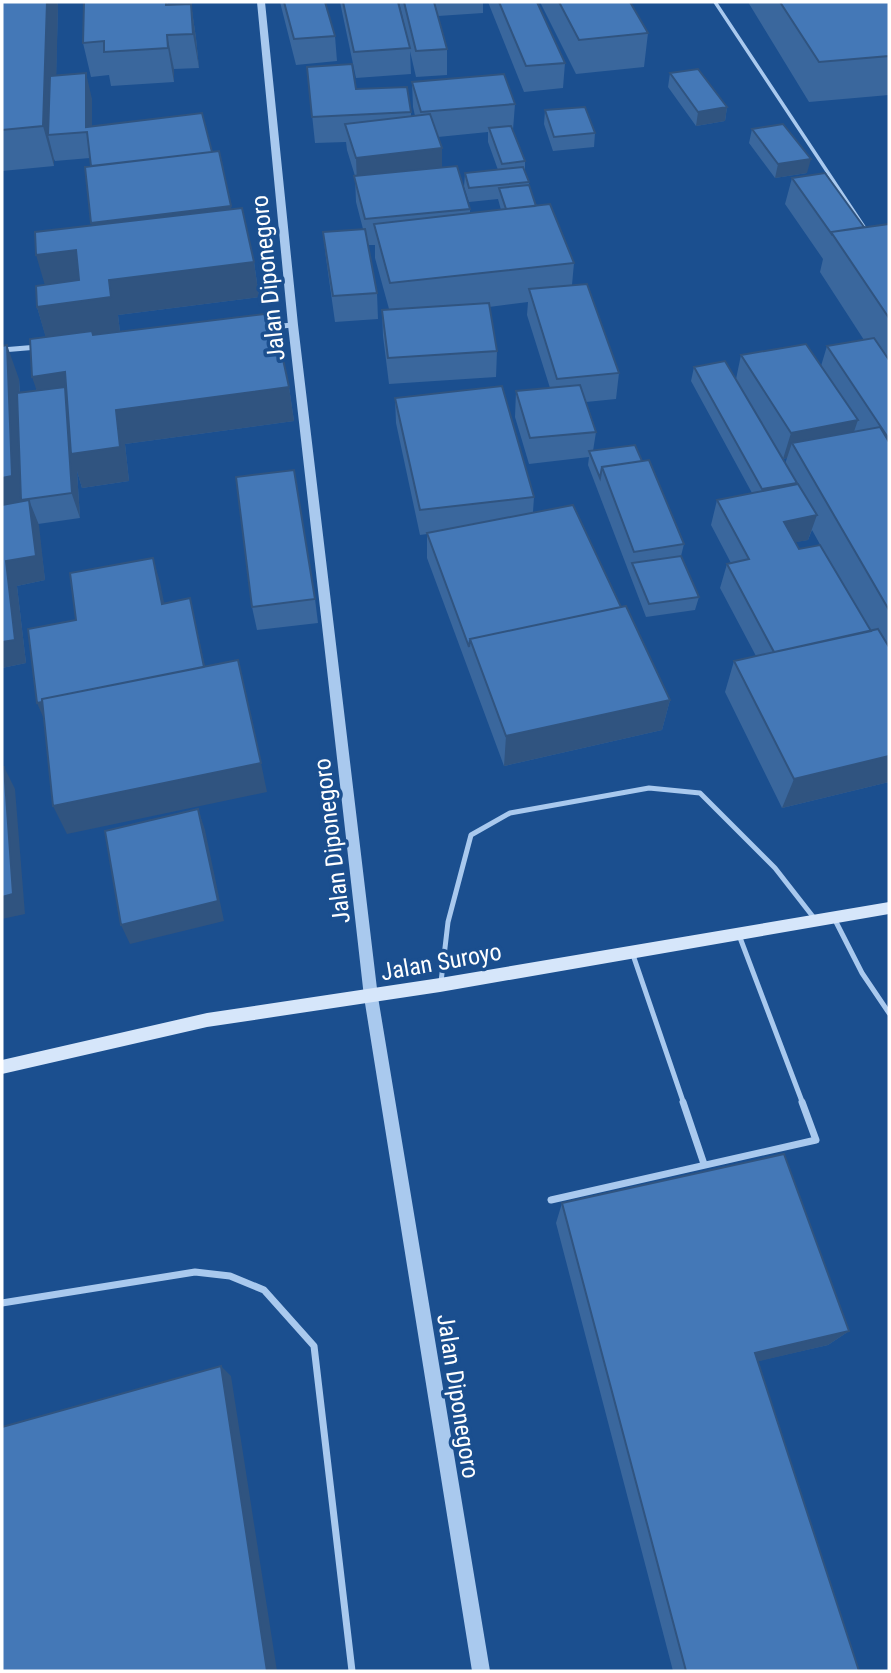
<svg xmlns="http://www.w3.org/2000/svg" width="891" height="1673" font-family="'Roboto Condensed',sans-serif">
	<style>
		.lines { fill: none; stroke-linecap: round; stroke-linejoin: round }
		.service-far2 { stroke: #a9c9ee; stroke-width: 3.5 }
		.service-far1 { stroke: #a9c9ee; stroke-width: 5 }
		.service { stroke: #a9c9ee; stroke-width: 7 }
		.minor { stroke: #a9c9ee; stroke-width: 5 }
		.tertiary { fill: #a9c9ee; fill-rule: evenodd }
		.secondary { fill: #d6e6fa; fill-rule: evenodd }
		.wall { fill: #3a679d; fill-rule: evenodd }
		.shaded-wall { fill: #305480 }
		.building { fill: #4478b7; stroke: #305480; stroke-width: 2 }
		.labels { text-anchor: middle; stroke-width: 7; stroke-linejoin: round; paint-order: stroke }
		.street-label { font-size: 24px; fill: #fff; stroke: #1b4f8f }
	</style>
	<rect width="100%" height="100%" fill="#1b4f8f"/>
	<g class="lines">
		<!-- service-far2 -->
		<path class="service-far2" d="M715 2 866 230"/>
		<!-- service-far1 -->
		<path class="service-far1" d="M834 918 862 973 889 1013
			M739 935 803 1104
			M632 952 684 1104
			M441 982 448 922 471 835 510 813 649 788 700 793 775 868 814 918"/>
		<!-- service -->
		<path class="service" d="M683 1102 704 1164
			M551 1200 816 1140 802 1102
			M2 1303 195 1272 230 1276 264 1290 314 1346 352 1671"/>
		<!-- minor -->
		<path class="minor" d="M270 327 293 325
			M2 350 38 347"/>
		<!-- tertiary -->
		<path class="tertiary" d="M257 2H265L298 325 378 997 490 1671H472L364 997 288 325Z"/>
		<!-- secondary -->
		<path class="secondary" d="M889 902V914L440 992 207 1027 2 1074V1060L207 1013 440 978Z"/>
	</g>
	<!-- wall -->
	<path class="wall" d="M2 2H57L58 6 56 75 92 99V127L212 152 231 209 254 262 259 297 118 315 120 332 289 387 294 421 125 444 129 481 82 488 77 471 80 518 38 524 45 580 17 586 26 663 2 668 19 379 20 393 36 391 46 337 37 307 45 284 92 226 90 158 55 161 54 159V166L2 171Z
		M84 2H167L168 5 191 4 196 38 199 68 174 69V82L111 86 109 75 91 77 83 43Z
		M280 2H325L335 36 337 61 296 65Z
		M340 2H398L406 31 399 2H483V13L438 16 447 49V75L416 77 410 51 411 74 356 78Z
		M488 2H537L565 63 563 88 524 92Z
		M540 2H630L648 33 644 67 576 74Z
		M748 2H889V95L809 102Z
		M307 67 356 89 411 112V116H415L413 107 412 82 515 104 513 130 525 161V171L536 206 574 263 572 285 619 373 616 399 586 402 596 432 593 451 642 461 684 544 681 556 699 597 695 610 646 617 588 465 589 457 529 464 515 417 516 391 550 388 527 315 528 302 489 307 497 351 496 377 389 384 383 336 382 310 389 309 375 258V245H368L377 293 378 319 335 322 326 258 323 232 363 229 356 202 355 176 347 150 346 142 315 143ZM488 132V142L498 170 465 173 464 187 469 202 498 199 501 210 470 213V209L442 167 438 137Z
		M670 73 727 107 725 121 696 126 668 87Z
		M545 110 595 133 594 147 553 151 544 124Z
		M752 129 807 173 775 178 749 143Z
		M792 178 864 227 889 224V782L782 808 725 692 734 661 756 656 720 588 727 564 731 563 711 525 717 500 752 493 691 381 694 367 736 379 741 355 821 366 827 346 864 340 820 272 823 259 785 204ZM762 423 783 459 787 458 785 464ZM812 530 832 566 799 549 795 542 808 540Z
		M395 398 534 497 533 512 621 607 670 700 662 730 504 766 427 558V534L420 535 396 423Z
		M315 599 318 623 257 630 252 607Z
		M562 1203 849 1331 828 1345 758 1361 859 1671H673L556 1223Z"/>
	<!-- shaded-wall -->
	<path class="shaded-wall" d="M47 2H57L58 6 55 134 48 135 54 159V166L43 126Z
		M191 4 196 38 199 68 193 34Z
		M167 35 174 69V82L168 48Z
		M86 73 92 99V152L86 127Z
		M727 107 725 121 696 126 698 112Z
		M442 148V173L357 184 356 158Z
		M811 159 807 173 775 178 778 164Z
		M231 206 236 241 100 258 91 223Z
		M76 250 86 284 46 289 36 255Z
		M254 262 259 297 118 315 120 332 47 342 37 307 109 280Z
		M7 345 19 379 25 500H21L25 510 2 513V478Z
		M65 372 116 410 289 387 294 421 125 444 129 481 82 488 77 471 80 518 32 377Z
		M858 420 849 446 792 443 787 458 783 459 791 433Z
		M29 500 39 525 45 580 17 586 26 663 2 668V642L6 561Z
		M817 515 808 540 776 546 784 522Z
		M153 558 160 582 169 628 162 604Z
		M190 598 211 693 47 726 37 703Z
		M670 700 662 730 504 766 506 736Z
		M889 756V782L782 808 794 779Z
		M261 763 267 792 67 834 53 806Z
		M4 767 15 789 25 914 2 919Z
		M198 809 205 830 224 921 130 944 121 925Z
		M849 1331 828 1345 739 1366 755 1353Z
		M221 1366 231 1376 277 1671H267Z"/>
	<!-- building -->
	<path class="building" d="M2 2H47L43 126 2 130Z
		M84 2H166V5L191 4 193 34 167 35 168 48 104 52V41L83 43Z
		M284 2H325L335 36 294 39Z
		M343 2H398L410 48 354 52Z
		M404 2H434L447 49 416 51Z
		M499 2H537L565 63 526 66Z
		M559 2H630L648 33 579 40Z
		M780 2H889V56L819 62Z
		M352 64 356 89 407 87 411 112 312 117 307 67Z
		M698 69 727 107 698 112 670 73Z
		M86 73V127L202 113 212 152 91 166 87 132 48 135 50 76Z
		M504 74 515 104 421 112 412 82Z
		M585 107 595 133 554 137 545 110Z
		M430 114 442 148 356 158 345 124Z
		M783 124 811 159 778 164 752 129Z
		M511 126 525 161 502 164 489 128Z
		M219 151 231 206 91 223 85 167Z
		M457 166 470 209 365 219 354 176Z
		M523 167 529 182 469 188 465 173Z
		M825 173 864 227 831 232V233L792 178Z
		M529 185 536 206 506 209 499 188Z
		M550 204 574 263 390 283 374 224Z
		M242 208 254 262 109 280 111 297 37 307 36 286 79 280 76 250 36 255 35 232Z
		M889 224V318L831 232Z
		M365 229 377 293 333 296 323 232Z
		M587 284 619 373 557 379 529 289Z
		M489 303 497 351 388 358 382 310Z
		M273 313 289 387 116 410 120 447 71 454 65 372 32 377 30 339 92 331 93 335Z
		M874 338 889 360V439L827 346Z
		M806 344 858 420 791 433 741 355Z
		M7 345 12 476 2 478V346Z
		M725 361 797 483 762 489 694 367Z
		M580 385 596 432 530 438 516 391Z
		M502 386 534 497 420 510 395 398Z
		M65 387 72 493 21 500 17 393Z
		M880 427 889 442V610L792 443Z
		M635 445 642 461 602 467 600 478 589 451Z
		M649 460 684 544 634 552 602 467Z
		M294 470 315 599 252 607 236 477Z
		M798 484 817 515 784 522 799 549 820 545 871 631 774 652 727 564 749 559 717 500Z
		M29 500 36 556 6 561 15 640 2 642V505Z
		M573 505 621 607 470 639 469 647 427 533Z
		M681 556 699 597 649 604 632 563Z
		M153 558 162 604 190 598 204 667 42 699V702L37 703 28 629 76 620 70 573Z
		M626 606 670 700 506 736 470 639Z
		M878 629 889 647V756L794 779 734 661Z
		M238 660 261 763 53 806 42 699Z
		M2 767H4L13 894 2 897Z
		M198 809 218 901 121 925 105 831Z
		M784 1154 849 1331 755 1353 859 1671H686L562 1203Z
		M221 1366 267 1671H2V1427Z"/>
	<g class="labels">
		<!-- street labels -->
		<g class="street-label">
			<text transform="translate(268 278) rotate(-96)" y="8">Jalan Diponegoro</text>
			<text transform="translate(332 841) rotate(-97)" y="8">Jalan Diponegoro</text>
			<text transform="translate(441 962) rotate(-10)" y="8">Jalan Suroyo</text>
			<text transform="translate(458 1396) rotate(81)" y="8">Jalan Diponegoro</text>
		</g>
	</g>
	<!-- border -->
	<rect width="891" height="1673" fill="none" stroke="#ffffff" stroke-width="7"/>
</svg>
